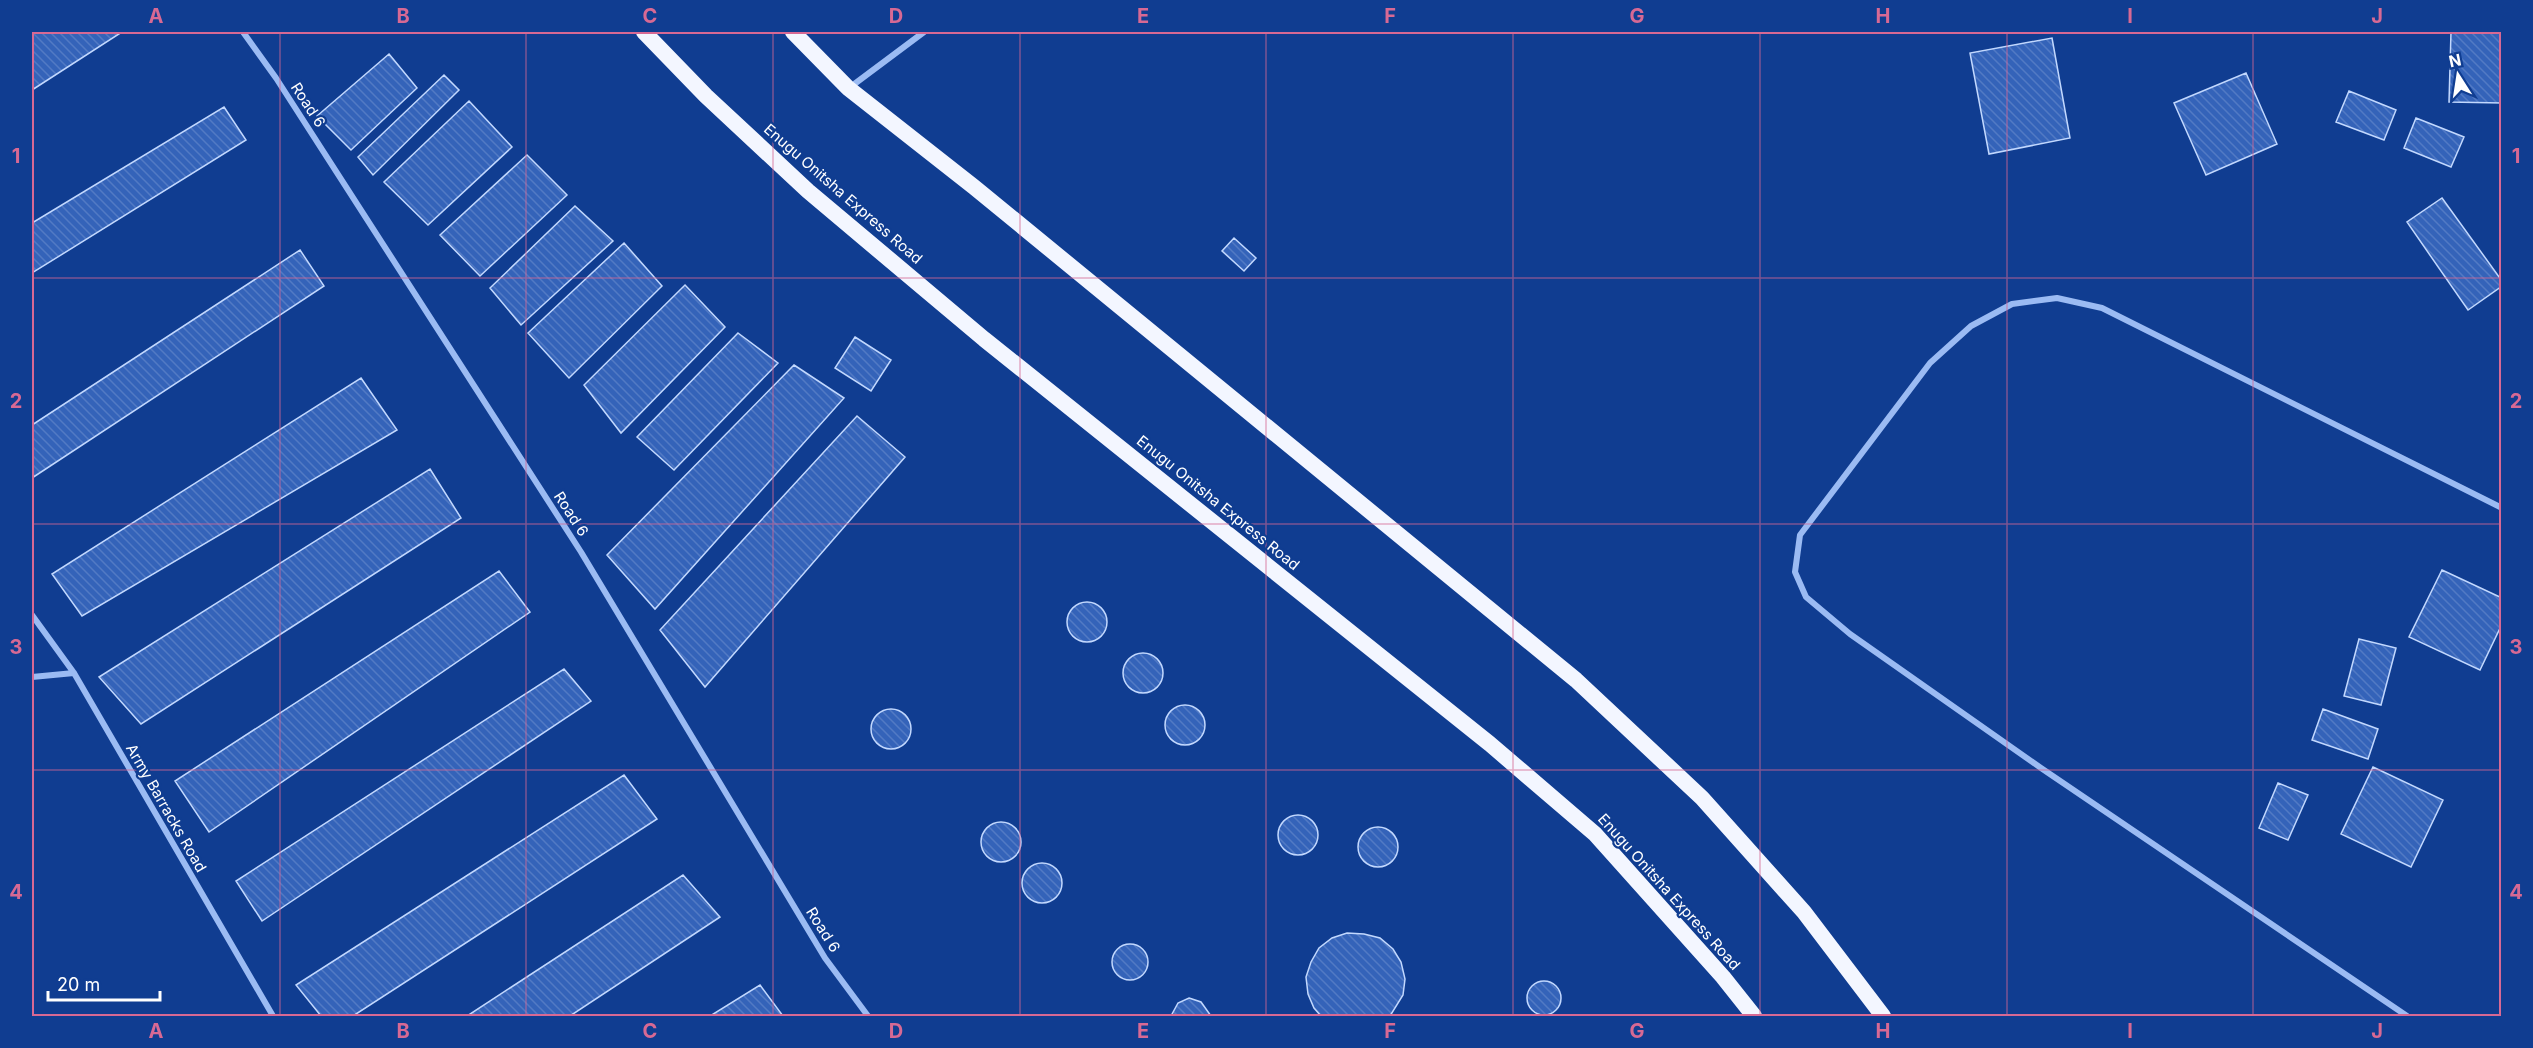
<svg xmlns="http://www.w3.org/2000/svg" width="2533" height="1048" font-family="Inter,sans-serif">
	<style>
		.building { fill: url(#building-back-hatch); stroke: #c2d8fe; stroke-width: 1.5 }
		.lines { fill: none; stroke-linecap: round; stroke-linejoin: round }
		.minor { stroke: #9bbbf3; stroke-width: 6 }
		.trunk { stroke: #f3f6ff; stroke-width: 16 }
		.grid { fill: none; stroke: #d76994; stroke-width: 1.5; stroke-opacity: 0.55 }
		.labels { text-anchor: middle; stroke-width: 4.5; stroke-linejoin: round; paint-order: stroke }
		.street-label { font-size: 15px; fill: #fff; stroke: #103d91 }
		.neatline { fill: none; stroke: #d76994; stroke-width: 2 }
		.grid-label { font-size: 20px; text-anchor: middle; font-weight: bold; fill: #d76994 }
	</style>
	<defs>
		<pattern id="building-back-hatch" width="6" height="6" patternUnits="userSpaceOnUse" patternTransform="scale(1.5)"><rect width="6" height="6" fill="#3463b9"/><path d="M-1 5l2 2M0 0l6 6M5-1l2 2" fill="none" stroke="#527ac4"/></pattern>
	</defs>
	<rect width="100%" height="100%" fill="#103d91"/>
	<!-- building -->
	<path class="building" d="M32 32H122L32 90Z
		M2451 32H2502V103L2449 102Z
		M2052 38 2070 138 1989 154 1970 53Z
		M389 54 417 88 351 150 317 116Z
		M2246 73 2277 144 2206 175 2174 103Z
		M444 75 459 90 373 175 358 157Z
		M2349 91 2396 110 2384 140 2336 122Z
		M469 101 512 147 428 225 384 182Z
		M224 107 246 140 32 273V223Z
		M2416 118 2464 137 2451 167 2404 148Z
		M527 155 567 195 480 276 440 235Z
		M2442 198 2502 281V286L2468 310 2407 222Z
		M575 206 613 241 521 325 490 288Z
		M1234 238 1256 258 1244 271 1222 251Z
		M624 243 662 286 569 378 528 333Z
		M300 250 324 286 32 478V425Z
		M685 285 725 327 621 433 584 385Z
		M738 333 778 363 674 470 637 437Z
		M855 337 891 360 871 391 835 368Z
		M794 365 844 398 655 609 607 555Z
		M361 378 397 430 82 616 52 574Z
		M857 416 905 457 705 687 660 630Z
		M430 469 461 518 141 724 99 677Z
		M2442 570 2502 598V624L2480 670 2409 637Z
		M499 571 530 612 209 832 175 781Z
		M1067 622a20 20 0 1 1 40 0a20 20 0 1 1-40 0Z
		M2359 639 2396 648 2381 705 2344 696Z
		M1123 673a20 20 0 1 1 40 0a20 20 0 1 1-40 0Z
		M564 669 591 701 262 921 236 881Z
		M1165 725a20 20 0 1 1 40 0a20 20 0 1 1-40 0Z
		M2323 709 2378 729 2368 759 2312 740Z
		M871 729a20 20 0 1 1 40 0a20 20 0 1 1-40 0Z
		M2373 767 2443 800 2411 867 2341 834Z
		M624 775 657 819 353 1016H321L296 985Z
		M2278 783 2308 795 2288 840 2259 828Z
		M1278 835a20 20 0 1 1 40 0a20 20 0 1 1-40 0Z
		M981 842a20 20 0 1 1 40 0a20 20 0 1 1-40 0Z
		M1358 847a20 20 0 1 1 40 0a20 20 0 1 1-40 0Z
		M1022 883a20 20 0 1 1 40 0a20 20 0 1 1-40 0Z
		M683 875 720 917 570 1016H467Z
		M1347 933 1364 934 1380 938 1393 949 1401 962 1405 979 1403 995 1390 1016H1321L1314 1008 1308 994 1306 977 1311 962 1319 948 1332 938Z
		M1112 962a18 18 0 1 1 36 0a18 18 0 1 1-36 0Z
		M1527 998a17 17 0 1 1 34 0a17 17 0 1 1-34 0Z
		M760 985 783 1016H710Z
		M1189 998 1201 1002 1211 1016H1171L1178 1003Z"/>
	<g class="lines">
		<!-- minor -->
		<path class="minor" d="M243 32 276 78 581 552 825 958 868 1016
			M849 88 924 32
			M32 615 74 673 273 1016
			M32 677 74 673
			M2407 1016 2041 768 1850 634 1806 597 1795 572 1800 535 1930 363 1971 326 2012 304 2057 298 2102 308 2502 508"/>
		<!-- trunk -->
		<path class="trunk" d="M644 32 706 96 808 191 984 339 1490 744 1595 834 1723 977 1754 1016
			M793 32 848 88 974 187 1576 680 1702 798 1804 912 1883 1016"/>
	</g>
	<!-- grid -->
	<path class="grid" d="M280 32V1016M526 32V1016M773 32V1016M1020 32V1016M1266 32V1016M1513 32V1016M1760 32V1016M2007 32V1016M2253 32V1016M32 278H2502M32 524H2502M32 770H2502"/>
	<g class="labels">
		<!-- street labels -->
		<g class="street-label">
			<text transform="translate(308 105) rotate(57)" y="5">Road 6</text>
			<text transform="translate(843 194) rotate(41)" y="5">Enugu Onitsha Express Road</text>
			<text transform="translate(1218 503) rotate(39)" y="5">Enugu Onitsha Express Road</text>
			<text transform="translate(571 514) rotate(57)" y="5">Road 6</text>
			<text transform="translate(166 808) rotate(60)" y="5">Army Barracks Road</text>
			<text transform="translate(1669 892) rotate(48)" y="5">Enugu Onitsha Express Road</text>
			<text transform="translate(823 930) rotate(58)" y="5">Road 6</text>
		</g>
	</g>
	<!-- border -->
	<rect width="2533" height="1048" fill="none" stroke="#103d91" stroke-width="66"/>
	<!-- north arrow -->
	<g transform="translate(2458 75) rotate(348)" stroke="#103d91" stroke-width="4.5" paint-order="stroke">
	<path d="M0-4.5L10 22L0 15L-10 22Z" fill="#ffffff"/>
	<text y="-9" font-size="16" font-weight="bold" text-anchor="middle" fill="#ffffff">N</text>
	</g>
	<!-- scale -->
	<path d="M48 991v9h112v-9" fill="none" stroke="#ffffff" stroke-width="3"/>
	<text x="57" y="991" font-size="18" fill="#ffffff" stroke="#103d91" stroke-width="4.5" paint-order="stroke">20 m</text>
	<rect x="33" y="33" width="2467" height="982" class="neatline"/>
	<g class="grid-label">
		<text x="156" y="23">A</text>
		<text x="403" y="23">B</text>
		<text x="650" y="23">C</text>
		<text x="896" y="23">D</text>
		<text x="1143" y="23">E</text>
		<text x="1390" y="23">F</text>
		<text x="1637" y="23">G</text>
		<text x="1883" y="23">H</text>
		<text x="2130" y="23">I</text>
		<text x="2377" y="23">J</text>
		<text x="16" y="163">1</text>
		<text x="2516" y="163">1</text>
		<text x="16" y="408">2</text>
		<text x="2516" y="408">2</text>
		<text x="16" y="654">3</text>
		<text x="2516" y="654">3</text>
		<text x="16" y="899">4</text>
		<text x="2516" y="899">4</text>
		<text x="156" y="1038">A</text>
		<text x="403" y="1038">B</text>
		<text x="650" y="1038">C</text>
		<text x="896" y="1038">D</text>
		<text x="1143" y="1038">E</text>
		<text x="1390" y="1038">F</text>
		<text x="1637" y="1038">G</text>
		<text x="1883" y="1038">H</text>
		<text x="2130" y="1038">I</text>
		<text x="2377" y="1038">J</text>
	</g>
</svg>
